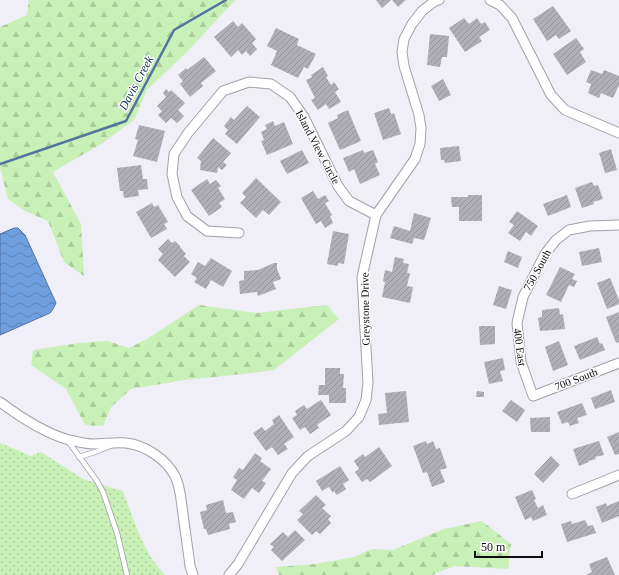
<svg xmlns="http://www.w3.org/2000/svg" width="619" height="575" font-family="Georgia,serif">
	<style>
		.grass { fill: url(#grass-dots) }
		.forest { fill: url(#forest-firs) }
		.water { fill: url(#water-waves); stroke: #5273a1 }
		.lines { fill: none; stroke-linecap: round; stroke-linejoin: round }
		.stream { stroke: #5273a1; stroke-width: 2.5 }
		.building { fill: url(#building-hatch) }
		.lane-casing { stroke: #a2a0a8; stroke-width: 6 }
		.street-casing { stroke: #a2a0a8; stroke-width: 11 }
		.lane { stroke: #fff; stroke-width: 4.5 }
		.street { stroke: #fff; stroke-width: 9 }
		.labels { text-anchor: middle; stroke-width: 3; stroke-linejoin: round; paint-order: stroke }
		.street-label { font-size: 11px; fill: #0e0d10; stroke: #fdfdfe }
		.water-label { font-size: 12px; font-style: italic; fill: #0a2b54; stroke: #fdfdfe }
	</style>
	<defs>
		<pattern id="grass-dots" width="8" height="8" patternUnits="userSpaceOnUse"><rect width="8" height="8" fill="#c9f0b6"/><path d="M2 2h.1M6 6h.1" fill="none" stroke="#abcd9b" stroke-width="1.8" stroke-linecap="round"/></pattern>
		<pattern id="forest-firs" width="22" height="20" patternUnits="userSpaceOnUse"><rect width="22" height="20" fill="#c9f0b6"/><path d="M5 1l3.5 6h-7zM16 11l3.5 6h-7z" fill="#abcd9b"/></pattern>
		<pattern id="water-waves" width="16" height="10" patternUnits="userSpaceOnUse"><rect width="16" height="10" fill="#6f9fdf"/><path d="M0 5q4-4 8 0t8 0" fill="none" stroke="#5a80b3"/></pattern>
		<pattern id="building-hatch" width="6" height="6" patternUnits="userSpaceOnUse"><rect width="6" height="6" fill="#b0aeb7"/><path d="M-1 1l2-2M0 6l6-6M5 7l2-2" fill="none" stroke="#96949c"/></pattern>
	</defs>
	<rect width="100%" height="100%" fill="#f0eef7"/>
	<!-- grass -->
	<path class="grass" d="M0 443 31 456 41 452 83 479 123 491C134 520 143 553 165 575H0Z"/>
	<!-- forest -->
	<path class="forest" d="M29 0H235L188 51 147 90 134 120 101 144 53 172 81 224 84 276 64 262 48 221 25 211 8 199 0 168V27L27 15Z
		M199 305 256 313 327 305 339 319 274 370 243 374 184 380 131 389 111 407 103 426 85 425 66 389 31 365 33 350 79 343 108 341 129 348 147 339Z
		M482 521 511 544 508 569 454 566 432 575H279L276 567 315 564 354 557 372 549 393 550 444 529Z"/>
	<!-- water -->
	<path class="water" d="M14 228H18L25 235 56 303 53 309 50 313 0 335V234Z"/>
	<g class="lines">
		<!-- stream -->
		<path class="stream" d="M0 164 126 121 174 30 226 0"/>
	</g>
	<!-- building -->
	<path class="building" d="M376 0H391L382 8Z
		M392 0H406L398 7Z
		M553 6 571 31 559 39 556 35 547 41 533 19Z
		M464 18 469 24 477 18 481 24 485 22 490 30 479 37 482 41 465 52 449 28Z
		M233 21 238 27 242 23 256 39 252 43 257 49 250 56 246 51 242 55 238 50 231 57 214 37Z
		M276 28 299 39 297 45 316 54 308 69 304 67 298 78 271 65 277 51 267 46Z
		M430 34 449 36 447 57H442L440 67 427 65Z
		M576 38 584 49 580 52 586 62 567 75 553 54Z
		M204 57 216 71 201 83 203 86 190 97 180 84 183 81 178 75 186 68 187 70Z
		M323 67 328 76 326 77 331 85 334 82 339 89 335 92 341 102 329 109 326 104 318 110 311 100 315 98 306 80 312 77 311 75Z
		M591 70 602 74 604 70 619 76V85L613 98 601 93 599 98 588 93 591 84 586 82Z
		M443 79 451 95 439 101 431 86Z
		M166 89 169 92 171 90 185 103 178 110 184 116 177 123 171 118 166 123 158 115 162 111 157 106 166 97 163 93Z
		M247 106 260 117 237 144 225 134 228 130 224 126 231 117 234 120Z
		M389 108 391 114 394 113 401 134 383 140 374 113Z
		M348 110 361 141 340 150 328 123 338 118 337 115Z
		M273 121 275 126 284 122 293 144 267 155 261 141 264 140 261 132 267 129 265 125Z
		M139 125 165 131 157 162 133 156 138 140 135 139Z
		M213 138 231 153 223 162 227 165 222 170 218 167 217 173 200 170 201 161 197 158Z
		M459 146 461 161 445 163 444 160H441L440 148Z
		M611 149 617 170 605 173 599 153Z
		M302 150 309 163 287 174 280 161Z
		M363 150 364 153 373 150 378 162 375 164 380 175 360 184 354 169 349 172 343 158Z
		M141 165 143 179H147L148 189 138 190 139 196 124 198 123 191H120L117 168Z
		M256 178 281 202 269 215 263 210 256 218 240 203 246 197 242 193Z
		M207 179 210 184 216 180 221 186 218 188 225 199 219 203 222 207 209 216 191 190Z
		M592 182 594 186 598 185 603 199 593 202 594 204 582 208 575 188Z
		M313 191 318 199 325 195 329 201 325 203 332 215 330 216 333 223 325 228 321 221 316 224 301 198Z
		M468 195H482V221H459V207H452L451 197H468Z
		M567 195 571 207 548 216 543 204Z
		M152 203 154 207 158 205 168 222 164 224 167 229 151 238 136 212Z
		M517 211 538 226 531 236 526 232 520 241 508 233 514 225 509 222Z
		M414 213 431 218 424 240 414 238 412 244 390 238 394 226 410 231Z
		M333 231 349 234 344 264 338 263V266L327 264Z
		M168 239 172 243 175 241 180 246V247L186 254 184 256 190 262 175 277 158 260 163 254 158 249Z
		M599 248 602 262 582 266 579 252Z
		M508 251 522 257 518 268 504 262Z
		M395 257 404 259 403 263 409 264 407 273H410L407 286 413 287 410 303 382 297 385 282 383 281 385 270 392 272Z
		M211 258 232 271 223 287 211 280 206 289 194 282 197 278 191 274 198 262 205 266Z
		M274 263H277V269L281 279 273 282 276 289 258 296 257 292 240 294 239 281 244 280V271L258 270Z
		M560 267 575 274 572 279 577 281 574 287 569 285 561 302 546 295Z
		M610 278 619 300V304L607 309 597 283Z
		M499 286 512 290 506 309 493 305Z
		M559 308 560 315 563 314 565 329 540 331 538 318 542 317V310Z
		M619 312V342L616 343 606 317Z
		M479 326H495V344L480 345Z
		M597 337 600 344 602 343 605 350 580 360 574 346Z
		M559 341 568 365 553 371 545 347Z
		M503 358 505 370 500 371 503 381 489 384 484 362Z
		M325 368H340V374H344L343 388H346V403H329V395H318L319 385H325Z
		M611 390 615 402 595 409 591 398Z
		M406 391 409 422 379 425 378 414 387 413 385 393Z
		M477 391 484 392V397H476Z
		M321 400 331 415 317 425 319 428 310 434 305 427 300 430 292 418 297 415 295 411 304 405 307 409Z
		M511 400 525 410 517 422 502 411Z
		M582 403 587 415 577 418 579 423 570 426 568 422 562 424 557 412Z
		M279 415 294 437 284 444 288 449 278 455 272 447 266 451 253 433 262 427 265 431 274 424 272 420Z
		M550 417V432H531L530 418Z
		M619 432V454L615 455 607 437Z
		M426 441 427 444 433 441 436 449 440 448 447 468 440 470 445 482 432 487 427 472 423 473 413 446Z
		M599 441 604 455 595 457 596 459 588 461 589 462 579 466 573 449Z
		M379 447 392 466 370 482 367 479 362 482 355 472 359 469 354 461 363 454 365 457Z
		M255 453 262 458 260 461 271 469 262 481 266 483 259 493 252 488 244 499 231 490 237 480 233 477 239 468 243 470Z
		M551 456 560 465 543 483 534 474Z
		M340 466 349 480 343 484 346 489 337 495 334 491 333 493 329 487 322 491 316 481Z
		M532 490 536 499 534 500 538 508 543 505 547 515 533 521 531 517 525 520 515 497Z
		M316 495 326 505 322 508 331 516 328 519 331 523 320 534 316 531 312 535 297 520 303 514 299 511Z
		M223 500 226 513 233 512 236 522 229 524 230 529 208 535 206 529H204L200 512 207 510 206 505Z
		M619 501V516L602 523 596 507 606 503 607 506Z
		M585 520 588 526 593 525 596 533 567 542 561 524 571 521 572 524Z
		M295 530 305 540 282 561 271 550 274 547 270 544 283 532 288 537Z
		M607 557 615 575H586L592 572 589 564Z"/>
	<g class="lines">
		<defs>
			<path id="lane" d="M68 441 97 481 103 492 117 533 127 575
				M79 457 95 452 110 446"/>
			<path id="street" d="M490 0 500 5 512 18 551 95 565 110 619 133
				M619 225 590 226 569 230 556 240 545 254 523 297 517 323 521 362 533 396 619 363
				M239 233 207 231 187 216 177 197 172 174 174 154 188 133 223 91 249 82 271 84 290 97 304 117 338 186 349 201 376 215
				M0 402C20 417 44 433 69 440 76 441 85 444 93 444 104 444 115 442 126 443 145 445 166 459 175 476 181 488 181 502 183 514 185 531 188 549 190 566L193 575
				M572 494 619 475
				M229 575 238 564 292 473 308 456 346 431 359 417 366 400 368 383 362 277 376 215 415 159 420 144 421 128 419 115 404 66 402 52 404 39 412 24 422 11 435 1 439 0"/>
		</defs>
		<!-- lane casing -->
		<use href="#lane" class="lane-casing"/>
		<!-- street casing -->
		<use href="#street" class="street-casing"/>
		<!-- lane -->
		<use href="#lane" class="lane"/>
		<!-- street -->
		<use href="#street" class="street"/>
	</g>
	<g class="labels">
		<!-- street labels -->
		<g class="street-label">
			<text transform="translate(318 147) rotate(62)" y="4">Island View Circle</text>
			<text transform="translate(537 270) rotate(-61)" y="4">750 South</text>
			<text transform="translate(365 309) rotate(-91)" y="4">Greystone Drive</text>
			<text transform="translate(520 347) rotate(82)" y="4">400 East</text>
			<text transform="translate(576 379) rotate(-21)" y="4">700 South</text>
		</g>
		<!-- water labels -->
		<g class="water-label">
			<text transform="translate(136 83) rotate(-62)" y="4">Davis Creek</text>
		</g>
	</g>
	<!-- scale -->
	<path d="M475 551v6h67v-6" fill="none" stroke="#0e0d10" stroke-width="2"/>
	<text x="481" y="551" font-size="12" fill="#0e0d10" stroke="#fdfdfe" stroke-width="3" paint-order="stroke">50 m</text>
</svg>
